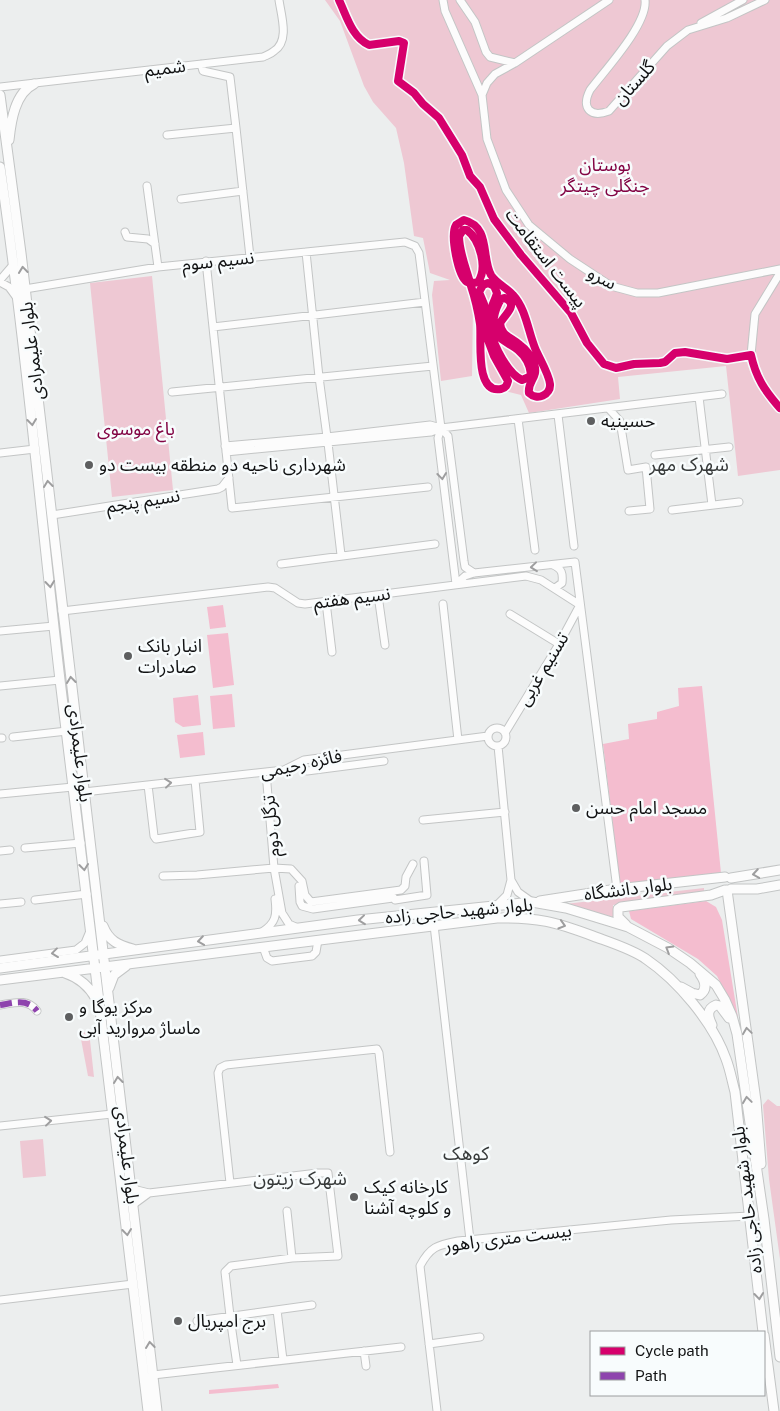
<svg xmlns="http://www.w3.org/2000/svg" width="780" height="1411" font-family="'Public Sans','Noto Sans Arabic',sans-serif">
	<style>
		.green { fill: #eec8d3 }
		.forest { fill: #f4bdcf }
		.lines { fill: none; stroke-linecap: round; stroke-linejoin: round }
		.minor-casing { stroke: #c3c5c5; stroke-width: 9 }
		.major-casing { stroke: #c3c5c5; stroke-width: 11 }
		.minor { stroke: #fcfcfc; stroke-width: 7 }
		.major { stroke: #fcfcfc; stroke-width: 9 }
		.quiet { stroke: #8e44ad; stroke-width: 6; stroke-dasharray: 12 6; stroke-linecap: butt }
		.cycleway-casing { stroke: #f8fcfd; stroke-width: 11 }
		.cycleway { stroke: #d6006c; stroke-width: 8 }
		.oneway { stroke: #9e9e9f }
		.poi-dot { fill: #5e5f60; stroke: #f8fcfd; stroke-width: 2 }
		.labels { text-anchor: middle; stroke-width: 5; stroke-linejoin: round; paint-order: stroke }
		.street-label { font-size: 18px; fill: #111213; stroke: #f8fcfd }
		.park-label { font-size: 18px; fill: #820343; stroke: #f8fcfd }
		.poi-label { font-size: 18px; fill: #111213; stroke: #f8fcfd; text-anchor: start }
		.neighbourhood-label { font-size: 19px; fill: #373a3a; stroke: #f8fcfd }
	</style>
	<rect width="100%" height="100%" fill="#eceeee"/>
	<!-- green -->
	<path class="green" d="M325 0H780V470L738 476 726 366 618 377 620 399 529 413 521 395 492 388 474 294 470 288 473 306 472 376 441 381 432 295 434 281 450 280 430 273 423 238 414 236 404 163 396 128 373 102 364 86 340 21Z
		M10 194 99 935H96L7 195Z
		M152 276 173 490 112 497 90 283Z
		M704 888V893L613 905V917L565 904Z
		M89 1031 94 1077 88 1076 80 1034Z
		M768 1099 777 1106H780V1259L769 1179 763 1105Z
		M43 1139 46 1176 23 1178 20 1141Z"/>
	<!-- forest -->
	<path class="forest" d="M223 605 226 627 210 629 207 607Z
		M228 633 234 685 213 688 207 635Z
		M702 686 721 873 620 884 603 744 629 739 628 724 657 719V712L679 706 678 688Z
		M232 694 235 727 213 729 210 696Z
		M198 695 201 725 183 727 175 722 173 698Z
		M203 732 205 755 180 758 177 735Z
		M706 901 716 907 722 920 738 1018 717 976 698 959 631 919 629 911Z
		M278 1384 279 1388 209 1394V1390Z"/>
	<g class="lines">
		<defs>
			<path id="minor" d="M443 0 445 11 482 95 487 139 506 190 529 225 570 259 611 286 637 293H658L780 269
				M460 0 475 22 486 52 490 57 515 63
				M645 0C648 24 605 70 590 90 581 108 590 118 609 111L667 46 688 30 727 18 765 0
				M701 23 743 0
				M201 64 203 71 230 77 236 128
				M0 87 263 57C267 55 271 54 274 51 290 41 281 15 279 0
				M482 95 487 83 495 74 515 63 609 0
				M167 135 236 128 250 257
				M147 186 158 267
				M181 199 243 191
				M125 232 127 237 148 239 155 244
				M306 252 319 377 327 437
				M206 261 232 508 428 487
				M0 280 13 265
				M0 282 9 287 17 298
				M25 289 158 267 405 242 415 246 419 253 441 428 438 438 456 584
				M213 327 425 302
				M751 355 755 314 780 273
				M172 392 433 366
				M699 397 712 505
				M609 409 620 421 628 470 646 467 650 509 629 511
				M558 415 574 546
				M518 419 535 550
				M441 428 448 436 464 561 465 567 474 573
				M328 443 341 555
				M225 446 327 437 430 425 441 428
				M226 452 431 432 441 428 722 394
				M0 453 35 449
				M655 455 729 447
				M672 510 739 502
				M52 515 218 489 222 487 229 478
				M281 564 435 544
				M553 565C562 569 563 573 562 583L555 588
				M456 584 465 576 474 573 575 562 617 889
				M378 595 385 645
				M326 602 332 652
				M443 604 458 740
				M62 611 268 587 275 588 298 603 305 604 526 576 541 580 580 605
				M510 614 559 644
				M0 631 54 626
				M0 686 60 680
				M488 737a9 9 0 1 1 18 0a9 9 0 1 1-18 0Z
				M505 733 559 644 580 605
				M13 737 67 731
				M0 738H2
				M307 771 384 761
				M266 772 274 868 282 913 289 924 298 928
				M148 785 154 836 156 839 200 832 195 780
				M84 792 284 770 304 760 488 736
				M0 794 73 787
				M423 820 505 812
				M25 848 81 843
				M0 851 10 850
				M163 876 197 875 274 868 291 869 302 881 305 895 311 902 401 890 405 886 406 877 413 864
				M511 880 518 892 532 902
				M299 886 300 902 302 906 313 909 393 898
				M393 897 395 900 427 895 424 861
				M35 900 87 894
				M0 904 21 902
				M496 906 507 895 511 880 498 746
				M434 925 470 1240
				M262 932C276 923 277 915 275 899
				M263 947 267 958 272 961 312 956 316 952 318 940
				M0 960 76 950 85 943 90 931
				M0 1005C14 1003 27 998 37 1011
				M0 1126 112 1114
				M230 1183 218 1073 220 1068 226 1065 377 1049 379 1053 390 1152
				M131 1186 137 1190 149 1193 318 1173H328L338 1256 292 1258 231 1266 225 1272 230 1316
				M134 1204 149 1193
				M287 1211 292 1258
				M0 1300 133 1284
				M277 1310 283 1360
				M197 1321 312 1305
				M231 1324 237 1365
				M429 1344 480 1337
				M364 1351 366 1366
				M153 1375 401 1347
				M437 1411 420 1266C430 1247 437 1245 458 1241L671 1220 750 1216"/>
			<path id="major" d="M0 95 21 253 157 1411
				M9 140C11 121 15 93 34 84
				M0 167C25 338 40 509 60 680 90 924 119 1167 148 1411
				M731 878 780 870
				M731 889H757L780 885
				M727 890 756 1101 761 1164
				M540 901 617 889 725 877
				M626 925 618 917V909L621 907 711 895 725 890
				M103 926C109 941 118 945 133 949
				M0 968 358 920 532 902 566 908 628 927 668 948 690 963 716 985 725 1000 732 1016 737 1034 764 1219 780 1357
				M65 973C80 978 89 986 96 999
				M0 980 497 918C537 917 556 922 593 936 609 942 632 949 646 959 677 980 713 1022 726 1059 730 1069 732 1081 735 1092L763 1332
				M681 987 692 993 700 995C708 989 705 981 700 974
				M109 988 114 975 126 966
				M712 1025C708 1017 706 1009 716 1005L720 1006 729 1018
				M764 1335 774 1411"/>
		</defs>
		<!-- minor casing -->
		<use href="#minor" class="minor-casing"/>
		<!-- major casing -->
		<use href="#major" class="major-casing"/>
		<!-- minor -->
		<use href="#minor" class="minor"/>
		<!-- major -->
		<use href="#major" class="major"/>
		<!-- quiet -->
		<path class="quiet" d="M0 1005C14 1003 27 998 37 1011"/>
		<defs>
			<path id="cycleway" d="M339 0C347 17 352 37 369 45L399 41 404 43 398 81 414 93 423 104 439 118 462 155 470 176 480 187 494 219 521 255 571 313 587 343 604 364 616 368 634 364 660 363 665 362 675 353 685 352 727 359 751 355C756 378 765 391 780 408
				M471 286C475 298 478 311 480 324 482 338 474 394 501 389 506 388 507 385 508 381L494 356 488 340 484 304 479 292 483 285 488 283 494 286 497 293C495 301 490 308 489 316 486 333 506 373 522 380L529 377 531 374C530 365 525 356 518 350 512 345 504 342 498 336 489 327 495 309 501 299L505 298C519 305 505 314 500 323 501 336 511 337 520 345 527 350 531 356 534 364 539 378 527 381 529 393 537 401 551 395 550 384 549 374 539 358 535 348 528 331 526 309 513 295 507 288 496 283 491 275 481 257 491 227 464 220L456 225C450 235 458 276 467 282 470 284 474 283 478 282 488 268 480 240 467 230H463L459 236C459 253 467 270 471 286"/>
		</defs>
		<!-- cycleway casing -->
		<use href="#cycleway" class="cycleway-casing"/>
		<!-- cycleway -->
		<use href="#cycleway" class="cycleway"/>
	</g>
	<!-- one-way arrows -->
	<defs><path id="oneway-chevron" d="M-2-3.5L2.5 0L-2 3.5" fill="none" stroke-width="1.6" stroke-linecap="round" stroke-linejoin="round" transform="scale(1.25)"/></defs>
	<g class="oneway">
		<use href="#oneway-chevron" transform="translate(23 270) rotate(-96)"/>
		<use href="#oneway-chevron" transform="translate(32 422) rotate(83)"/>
		<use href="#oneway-chevron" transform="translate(442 476) rotate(83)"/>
		<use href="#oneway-chevron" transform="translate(48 484) rotate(-97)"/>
		<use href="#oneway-chevron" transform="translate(534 567) rotate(174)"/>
		<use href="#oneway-chevron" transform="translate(50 584) rotate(84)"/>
		<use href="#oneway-chevron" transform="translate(71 680) rotate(-97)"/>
		<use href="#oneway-chevron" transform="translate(168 783) rotate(-6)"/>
		<use href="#oneway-chevron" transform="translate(84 867) rotate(83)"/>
		<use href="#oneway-chevron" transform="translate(756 874) rotate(171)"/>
		<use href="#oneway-chevron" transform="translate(362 920) rotate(174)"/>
		<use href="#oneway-chevron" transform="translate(562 925) rotate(17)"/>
		<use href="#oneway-chevron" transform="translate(201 941) rotate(172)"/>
		<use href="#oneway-chevron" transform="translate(669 949) rotate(-149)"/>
		<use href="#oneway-chevron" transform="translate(55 953) rotate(173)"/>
		<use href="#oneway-chevron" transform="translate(747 1031) rotate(-98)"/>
		<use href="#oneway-chevron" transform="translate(118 1080) rotate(-97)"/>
		<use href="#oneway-chevron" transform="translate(747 1100) rotate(-98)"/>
		<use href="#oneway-chevron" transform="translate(48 1121) rotate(-6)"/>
		<use href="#oneway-chevron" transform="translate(127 1232) rotate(83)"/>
		<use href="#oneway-chevron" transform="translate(759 1296) rotate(84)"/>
		<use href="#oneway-chevron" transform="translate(150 1345) rotate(-97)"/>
	</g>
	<!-- markers -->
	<g class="poi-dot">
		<circle cx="591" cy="421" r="5"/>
		<circle cx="89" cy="465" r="5"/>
		<circle cx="128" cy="656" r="5"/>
		<circle cx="576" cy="808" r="5"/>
		<circle cx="69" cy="1017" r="5"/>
		<circle cx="354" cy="1197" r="5"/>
		<circle cx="178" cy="1321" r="5"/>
	</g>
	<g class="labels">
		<!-- street labels -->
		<g class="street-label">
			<text transform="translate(165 68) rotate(-7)" y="6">شمیم</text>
			<text transform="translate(634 83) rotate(-48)" y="6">گلستان</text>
			<text transform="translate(546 258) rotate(52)" y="6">پیست استقامت</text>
			<text transform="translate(218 261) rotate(-6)" y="6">نسیم سوم</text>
			<text transform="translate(602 278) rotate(28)" y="6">سرو</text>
			<text transform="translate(32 351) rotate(-97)" y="6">بلوار علیمرادی</text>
			<text transform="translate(143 501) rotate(-9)" y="6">نسیم پنجم</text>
			<text transform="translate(352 598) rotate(-7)" y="6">نسیم هفتم</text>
			<text transform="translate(543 669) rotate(-59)" y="6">تسنیم غربی</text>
			<text transform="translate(80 753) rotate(83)" y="6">بلوار علیمرادی</text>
			<text transform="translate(301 764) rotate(-12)" y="6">فائزه رحیمی</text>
			<text transform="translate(271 826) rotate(-95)" y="6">ترگل دوم</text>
			<text transform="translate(628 889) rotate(-7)" y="6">بلوار دانشگاه</text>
			<text transform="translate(459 911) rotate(-5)" y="6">بلوار شهید حاجی زاده</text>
			<text transform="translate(127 1155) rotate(83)" y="6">بلوار علیمرادی</text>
			<text transform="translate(747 1200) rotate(-97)" y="6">بلوار شهید حاجی زاده</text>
			<text transform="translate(508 1238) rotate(-7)" y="6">بیست متری راهور</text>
		</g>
		<!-- park labels -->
		<g class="park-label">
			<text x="605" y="171">بوستان<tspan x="605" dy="21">جنگلی چیتگر</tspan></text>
			<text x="136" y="435">باغ موسوی</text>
		</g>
		<!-- poi labels -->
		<g class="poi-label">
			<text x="601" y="427">حسینیه</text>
			<text x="99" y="471">شهرداری ناحیه دو منطقه بیست دو</text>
			<text x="138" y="652">انبار بانک<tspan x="138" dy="21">صادرات</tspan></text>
			<text x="586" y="814">مسجد امام حسن</text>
			<text x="79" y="1013">مرکز یوگا و<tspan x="79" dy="21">ماساژ مروارید آبی</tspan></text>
			<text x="364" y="1193">کارخانه کیک<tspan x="364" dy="21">و کلوچه آشنا</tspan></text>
			<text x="188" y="1327">برج امپریال</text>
		</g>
		<!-- neighbourhood labels -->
		<g class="neighbourhood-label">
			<text x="689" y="471">شهرک مهر</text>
			<text x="466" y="1160">کوهک</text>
			<text x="300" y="1185">شهرک زیتون</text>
		</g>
	</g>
	<!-- legend -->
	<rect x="590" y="1331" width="175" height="65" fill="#f8fcfd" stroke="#9c9e9f"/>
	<rect x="600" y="1347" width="25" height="8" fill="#d6006c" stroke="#9c9e9f"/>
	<text x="635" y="1356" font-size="15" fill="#111213">Cycle path</text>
	<rect x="600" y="1372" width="25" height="8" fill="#8e44ad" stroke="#9c9e9f"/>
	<text x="635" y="1381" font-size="15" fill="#111213">Path</text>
</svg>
